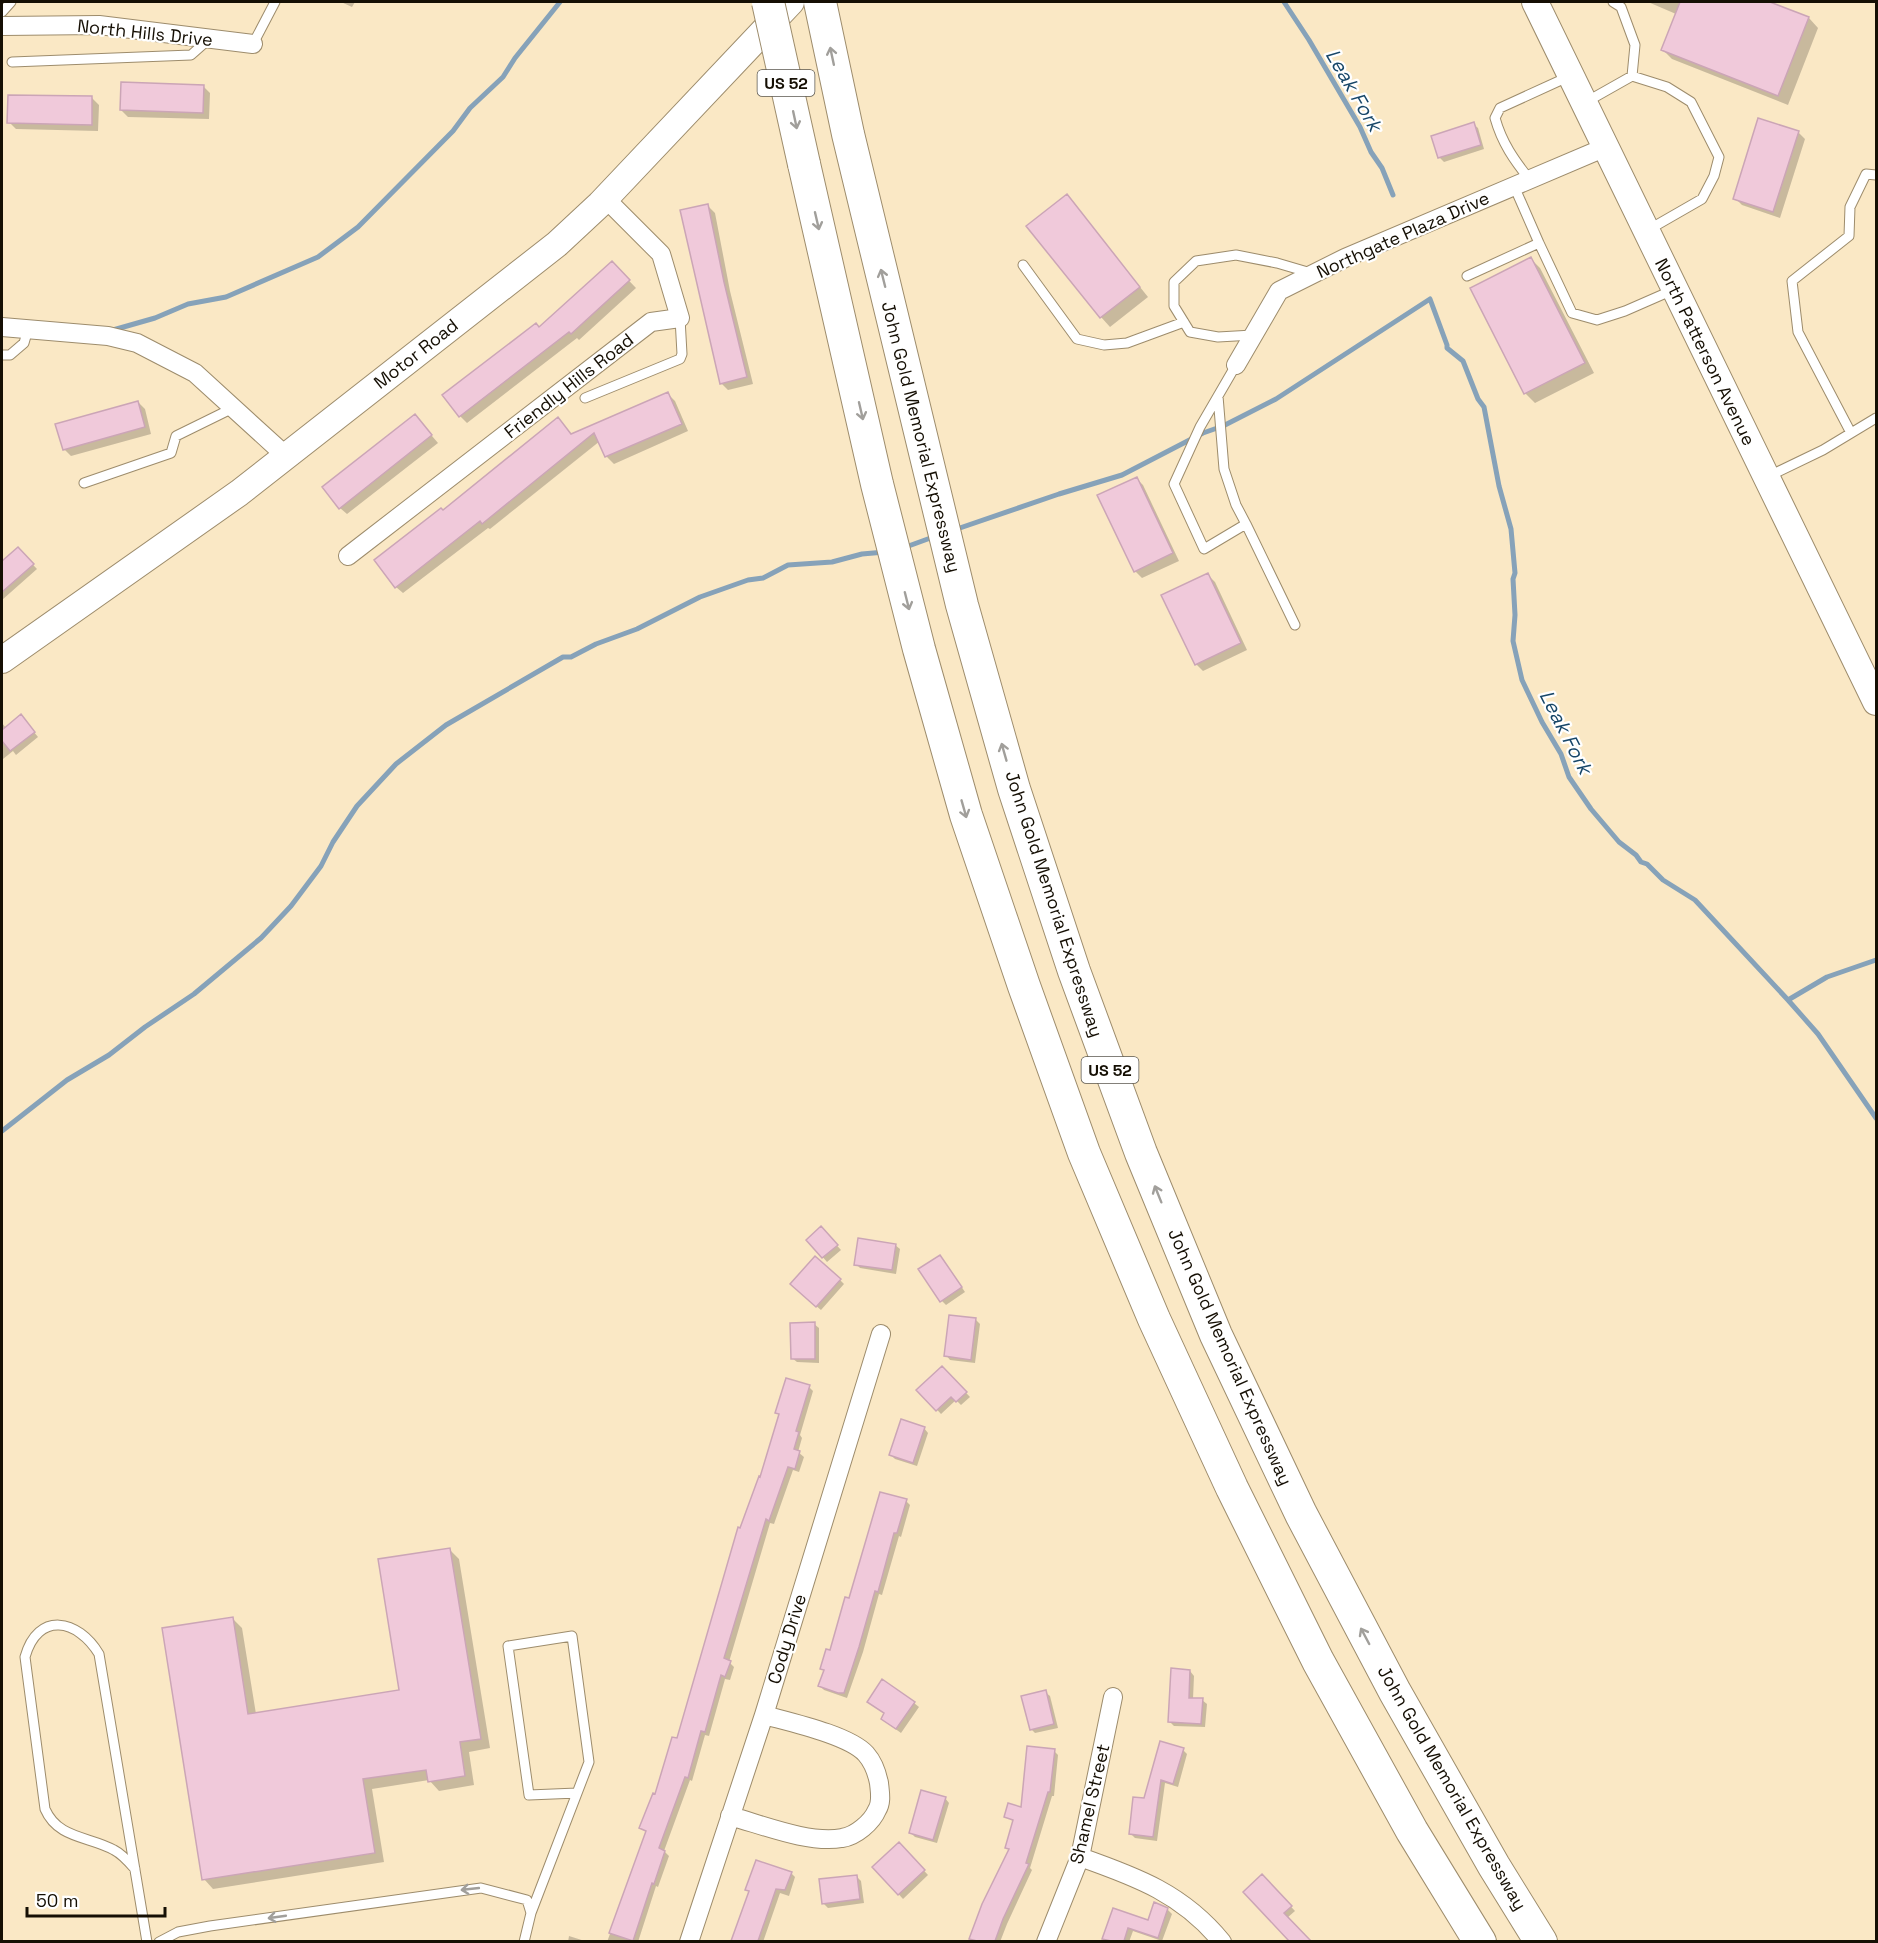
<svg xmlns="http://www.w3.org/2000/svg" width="1878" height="1943" font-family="'Space Grotesk',sans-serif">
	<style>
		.shadow { fill: #0003 }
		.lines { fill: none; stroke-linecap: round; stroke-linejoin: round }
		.stream { stroke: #86a2b9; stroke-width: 5 }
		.building { fill: #f0c9da; stroke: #cba5b6; stroke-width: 1.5 }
		.lane-casing { stroke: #9d8c6c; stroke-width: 11 }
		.street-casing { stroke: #9d8c6c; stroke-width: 20 }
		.secondary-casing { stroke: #9d8c6c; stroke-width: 28 }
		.highway-casing { stroke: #9d8c6c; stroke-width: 34 }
		.lane { stroke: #fff; stroke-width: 9 }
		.street { stroke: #fff; stroke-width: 18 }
		.secondary { stroke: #fff; stroke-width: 26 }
		.highway { stroke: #fff; stroke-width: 32 }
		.highway-bridge-casing { stroke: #9d8c6c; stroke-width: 34; stroke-linecap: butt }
		.highway-bridge { stroke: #fff; stroke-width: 32 }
		.oneway { stroke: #a19f9b }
		.labels { text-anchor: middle; stroke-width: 4.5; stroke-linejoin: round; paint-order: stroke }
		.shield { fill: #fff; stroke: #5b574f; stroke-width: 1.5 }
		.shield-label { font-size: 16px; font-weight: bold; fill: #150f04 }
		.street-label { font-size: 18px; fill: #150f04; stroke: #fff }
		.water-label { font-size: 20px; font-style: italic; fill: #174668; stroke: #fff }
	</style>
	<rect width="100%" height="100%" fill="#fae8c5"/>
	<!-- shadow -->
	<path class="shadow" d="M341 2H355L352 7Z
		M1648 2H1766L1809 18 1818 28 1788 105 1672 59 1662 49 1676 14Z
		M203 86 210 93 209 119 128 117 121 110Z
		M92 98 99 105 98 131 16 129 9 122Z
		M1473 124 1478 128 1484 149 1444 162 1440 158 1433 137Z
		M1798 132 1805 139 1780 218 1742 205 1735 198Z
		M1067 196 1148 297 1110 327 1101 317Z
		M708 206 715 213 730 291 753 384 728 390 721 383Z
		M1531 259 1540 268 1594 373 1535 403 1525 393Z
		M612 263 636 288 579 340 577 338 467 423 460 416 540 329Z
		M668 394 675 401 688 431 614 464 607 457 600 441 490 529 488 528 403 593 396 587 443 512 572 435Z
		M138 402 145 409 151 434 71 456 64 449Z
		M415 416 438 443 347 514 340 508Z
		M1136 478 1143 485 1179 561 1142 578 1135 571Z
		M18 549 37 569 2 600V563Z
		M1208 575 1215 582 1247 650 1203 671 1196 664Z
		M25 721 38 737 16 755 13 751 3 759 2 723 6 728Z
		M821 1228 841 1250 827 1262 808 1240Z
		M895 1245 900 1249 896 1274 860 1268 856 1264Z
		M944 1261 965 1292 946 1305 942 1301Z
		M840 1280 844 1284 821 1310 796 1289Z
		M976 1320 980 1324 975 1363 950 1360 946 1355Z
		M814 1324 819 1328V1363L797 1362 792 1358Z
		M942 1368 970 1397 961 1405 956 1400 941 1414 919 1390Z
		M809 1387 813 1391 800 1435 802 1438 798 1452 804 1457 799 1472 793 1470 774 1524 770 1523 729 1662 734 1667 730 1680 725 1679 709 1736 705 1735 692 1781 690 1780 664 1851 669 1856 658 1887 656 1886 638 1942H607L647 1833 641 1828 678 1740 741 1530 761 1479 780 1416 777 1413Z
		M924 1428 928 1433 917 1466 895 1459 890 1454Z
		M906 1501 910 1505 901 1537 899 1536 882 1595 879 1594 863 1652 847 1698 824 1690 820 1686 825 1672 821 1668 831 1652Z
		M450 1550 459 1559 490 1748 469 1752 474 1785 439 1791 429 1780 372 1789 384 1862 213 1889 204 1879 232 1618 242 1628 256 1714 401 1692Z
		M1190 1671 1194 1676 1193 1699 1202 1700 1207 1704 1205 1727 1174 1726 1169 1721Z
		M1045 1692 1050 1696 1058 1728 1035 1733 1031 1729Z
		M914 1703 919 1707 901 1733 887 1723 883 1719 886 1714 873 1706Z
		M1183 1750 1187 1754 1178 1787 1165 1783 1157 1841 1135 1838 1130 1833 1145 1800Z
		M1054 1751 1058 1755 1054 1796H1052L1030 1868 1032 1870 1007 1924 1000 1942H969L983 1905 1010 1851 1007 1848 1014 1822 1006 1816 1023 1809Z
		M945 1798 949 1803 937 1843 915 1837 910 1832Z
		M899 1844 928 1875 903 1899 874 1867Z
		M791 1873 795 1877 789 1896 780 1893 763 1942H733L750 1892 747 1889Z
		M1262 1876 1295 1911 1287 1918 1309 1942H1286L1289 1939Z
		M857 1877 861 1881 864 1903 828 1908 823 1903Z
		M1167 1909 1172 1914 1162 1941 1133 1931 1129 1942H1103L1114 1910 1149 1922Z
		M569 1936 588 1942H568Z"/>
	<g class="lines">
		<!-- stream -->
		<path class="stream" d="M1284 2 1309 40 1360 127 1371 152 1382 168 1393 195
			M113 330 155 318 188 304 226 297 318 257 358 227 453 131 470 108 503 77 515 58 560 2
			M954 530 1059 494 1122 475 1203 433 1223 426 1276 399 1430 299 1447 345V348L1463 361 1478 399 1484 407 1499 486 1511 529 1515 573 1513 579 1515 615 1513 641 1522 680 1542 722 1561 754 1569 777 1591 809 1619 842 1636 855 1641 862 1647 864 1663 880 1695 900 1788 1000 1818 1034 1876 1118
			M903 548 936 536
			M1788 1000 1827 977 1876 960
			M2 1131 67 1080 109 1055 145 1027 194 994 261 938 291 906 321 866 333 842 357 806 396 764 446 725 563 657H571L596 644 637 629 700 597 748 580 763 578 788 565 832 562 862 554 885 552"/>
	</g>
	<!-- building -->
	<path class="building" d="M1680 2H1770L1809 17 1778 96 1661 50Z
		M121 82 204 85 203 113 120 110Z
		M8 95 92 96V125L7 123Z
		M1758 118 1799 131 1773 212 1733 199Z
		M1474 122 1481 145 1438 158 1431 136Z
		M1067 194 1140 287 1100 318 1026 226Z
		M708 204 724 282 747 377 720 384 680 210Z
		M1531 257 1585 363 1524 394 1470 288Z
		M612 261 630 280 571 334 569 332 459 417 442 395 536 323 539 327Z
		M668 392 682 424 605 457 594 433 482 524 480 521 395 588 374 560 441 508 443 510 558 417 571 434Z
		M138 401 145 427 63 450 55 424Z
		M415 414 432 435 339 509 322 487Z
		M1137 477 1173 553 1134 572 1097 495Z
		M18 547 34 564 2 592V561Z
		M1208 573 1241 643 1195 665 1161 595Z
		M21 714 35 732 10 751 2 741V730Z
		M821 1226 838 1245 822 1258 806 1240Z
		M858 1238 896 1244 892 1270 854 1265Z
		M940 1255 962 1287 940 1302 918 1269Z
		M815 1256 841 1279 816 1307 790 1284Z
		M949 1315 976 1318 971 1360 944 1356Z
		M815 1322V1359H791L790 1323Z
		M942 1366 967 1392 956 1402 951 1397 936 1411 916 1390Z
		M786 1378 810 1385 796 1431 799 1432 794 1449 800 1451 795 1469 788 1467 769 1521 766 1519 724 1658 731 1661 725 1677 721 1675 705 1732 701 1731 688 1778 685 1777 659 1848 665 1851 654 1884 652 1883 633 1941 609 1933 646 1831 639 1828 653 1793 655 1794 672 1737 677 1738 738 1527 740 1528 759 1476 760 1477 779 1414 775 1413Z
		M901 1419 925 1427 913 1463 889 1455Z
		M880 1492 907 1499 897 1533H894L878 1592 875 1591 859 1647 844 1693H838L818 1686 824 1670 820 1669 826 1649 830 1650 845 1597 849 1598Z
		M450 1548 481 1739 460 1742 465 1776 428 1782 426 1770 363 1779 375 1853 202 1880 162 1628 233 1617 248 1714 399 1690 378 1559Z
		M1171 1668 1190 1670 1189 1698H1203L1201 1724 1168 1722Z
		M882 1679 915 1702 896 1729 881 1719 884 1713 867 1702Z
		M1046 1690 1054 1724 1030 1730 1021 1696Z
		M1160 1741 1184 1748 1173 1784 1161 1780 1153 1837 1129 1834 1133 1797 1144 1798Z
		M1027 1746 1055 1749 1050 1792H1048L1026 1863 1029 1864 1003 1919 995 1941H977L969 1939 982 1904 1009 1849 1005 1848 1013 1820 1004 1817 1008 1803 1021 1807Z
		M921 1790 946 1797 933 1840 909 1833Z
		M899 1842 925 1870 898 1895 872 1867Z
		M756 1860 792 1872 785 1890 776 1889 758 1941H731L749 1891 745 1890Z
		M1262 1874 1292 1906 1284 1913 1311 1941H1289L1243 1892Z
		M857 1875 860 1899 822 1904 819 1879Z
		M1154 1902 1168 1908 1158 1938 1128 1928 1124 1941H1111L1102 1939 1113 1908 1148 1920Z"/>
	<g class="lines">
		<defs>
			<path id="lane" d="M1613 2 1621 7 1635 45 1632 76
				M2 12 11 2
				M253 44 275 2
				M12 62 191 55 208 40
				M1586 102 1632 76 1667 87 1691 102 1719 157 1714 176 1702 199 1648 230
				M1530 180C1514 160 1502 143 1495 118L1500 108 1570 76
				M1514 186 1539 243
				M1023 265 1077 339 1104 345 1127 343 1184 322
				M1467 276 1539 243 1572 313 1597 320 1625 311 1673 290
				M1253 335 1218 337 1190 332 1174 306V282L1196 261 1236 255 1277 263 1311 273
				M2 355H10L24 343 28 329
				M1218 396 1224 469 1236 505 1246 524 1204 549 1174 484 1200 427 1236 365
				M585 398 680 359 682 354 680 318
				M1851 433 1798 332 1792 281 1849 236 1850 207 1866 174 1876 175
				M1769 476 1823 450 1876 418
				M84 483 171 453 176 436 233 408
				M1246 524 1295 625
				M135 1869C129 1862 122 1854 114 1850 89 1836 58 1839 45 1809L25 1657C38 1611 78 1619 99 1654L147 1942
				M531 1913 589 1762 572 1636 508 1646 529 1795 577 1793
				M159 1942 178 1932 210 1926 481 1888 527 1900 531 1913 524 1942"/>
			<path id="street" d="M2 26 99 25 253 44
				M2 327 108 336 137 343 195 373 286 456
				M1236 365 1279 291 1345 258 1606 147
				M348 556 651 322 680 318 661 254 605 198
				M730 1816C763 1825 809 1844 842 1838 856 1836 872 1822 877 1810 882 1802 880 1793 879 1783 877 1773 873 1762 866 1754 849 1735 789 1722 764 1715
				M1080 1857C1137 1877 1183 1894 1222 1942
				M689 1942 764 1715 881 1334
				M1046 1942 1080 1857 1113 1697"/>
			<path id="secondary" d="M1535 2 1876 702
				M2 660 239 493 557 244 600 204 791 2"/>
			<path id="highway" d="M820 2 848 134 962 605 1014 789 1074 971 1141 1153 1216 1335 1301 1514 1395 1692 1494 1866 1541 1942
				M804 164 877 484 919 649 966 815 1024 986 1084 1153 1154 1319 1232 1488 1318 1661 1412 1831 1480 1942"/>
		</defs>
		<!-- lane casing -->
		<use href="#lane" class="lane-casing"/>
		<!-- street casing -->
		<use href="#street" class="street-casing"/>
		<!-- secondary casing -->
		<use href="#secondary" class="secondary-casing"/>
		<!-- highway casing -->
		<use href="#highway" class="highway-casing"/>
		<!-- lane -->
		<use href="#lane" class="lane"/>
		<!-- street -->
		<use href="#street" class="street"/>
		<!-- secondary -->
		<use href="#secondary" class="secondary"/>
		<!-- highway -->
		<use href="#highway" class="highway"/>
		<defs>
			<path id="highway-bridge" d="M768 2 804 164"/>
		</defs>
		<!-- highway-bridge casing -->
		<use href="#highway-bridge" class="highway-bridge-casing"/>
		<!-- highway-bridge -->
		<use href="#highway-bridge" class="highway-bridge"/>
	</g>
	<!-- one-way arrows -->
	<defs><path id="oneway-shaft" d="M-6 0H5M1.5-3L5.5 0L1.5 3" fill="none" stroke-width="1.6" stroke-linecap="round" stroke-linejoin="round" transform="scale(1.5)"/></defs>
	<g class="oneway">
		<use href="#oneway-shaft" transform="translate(832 56) rotate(-102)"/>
		<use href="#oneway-shaft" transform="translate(795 120) rotate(78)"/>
		<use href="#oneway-shaft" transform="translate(817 221) rotate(77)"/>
		<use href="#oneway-shaft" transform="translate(883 278) rotate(-104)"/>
		<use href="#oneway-shaft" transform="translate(861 411) rotate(77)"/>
		<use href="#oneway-shaft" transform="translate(907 601) rotate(76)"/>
		<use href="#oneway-shaft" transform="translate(1004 752) rotate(-106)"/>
		<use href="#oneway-shaft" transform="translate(964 809) rotate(74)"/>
		<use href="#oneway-shaft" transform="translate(1158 1194) rotate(-112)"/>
		<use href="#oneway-shaft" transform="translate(1365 1636) rotate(-118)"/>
		<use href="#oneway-shaft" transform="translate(470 1889) rotate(174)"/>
		<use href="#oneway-shaft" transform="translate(277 1917) rotate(172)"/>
	</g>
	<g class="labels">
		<!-- shield labels -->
		<g class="shield">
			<rect x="757.5" y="70" width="57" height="26" rx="4.5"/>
			<rect x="1081.5" y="1057" width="57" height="26" rx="4.5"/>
		</g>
		<g class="shield-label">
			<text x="786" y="89">US 52</text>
			<text x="1110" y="1076">US 52</text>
		</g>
		<!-- street labels -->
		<g class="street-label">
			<text transform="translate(145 33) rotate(6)" y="6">North Hills Drive</text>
			<text transform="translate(1403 235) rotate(-24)" y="6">Northgate Plaza Drive</text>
			<text transform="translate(1705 352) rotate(64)" y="6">North Patterson Avenue</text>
			<text transform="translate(416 354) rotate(-38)" y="6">Motor Road</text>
			<text transform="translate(569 386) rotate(-38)" y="6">Friendly Hills Road</text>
			<text transform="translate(921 437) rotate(76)" y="6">John Gold Memorial Expressway</text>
			<text transform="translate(1054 904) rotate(72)" y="6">John Gold Memorial Expressway</text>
			<text transform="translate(1230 1357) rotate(66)" y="6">John Gold Memorial Expressway</text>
			<text transform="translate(787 1639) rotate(-73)" y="6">Cody Drive</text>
			<text transform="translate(1452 1788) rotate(60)" y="6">John Gold Memorial Expressway</text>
			<text transform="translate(1090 1804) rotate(-77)" y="6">Shamel Street</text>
		</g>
		<!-- water labels -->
		<g class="water-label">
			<text transform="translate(1354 90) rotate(60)" y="7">Leak Fork</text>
			<text transform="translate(1566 732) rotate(63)" y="7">Leak Fork</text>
		</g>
	</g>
	<!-- border -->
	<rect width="1878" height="1943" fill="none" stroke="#150f04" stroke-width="6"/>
	<!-- scale -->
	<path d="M27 1907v9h138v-9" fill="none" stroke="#150f04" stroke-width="3"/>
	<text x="36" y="1907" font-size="18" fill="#150f04" stroke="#ffffff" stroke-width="4.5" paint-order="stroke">50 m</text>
</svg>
